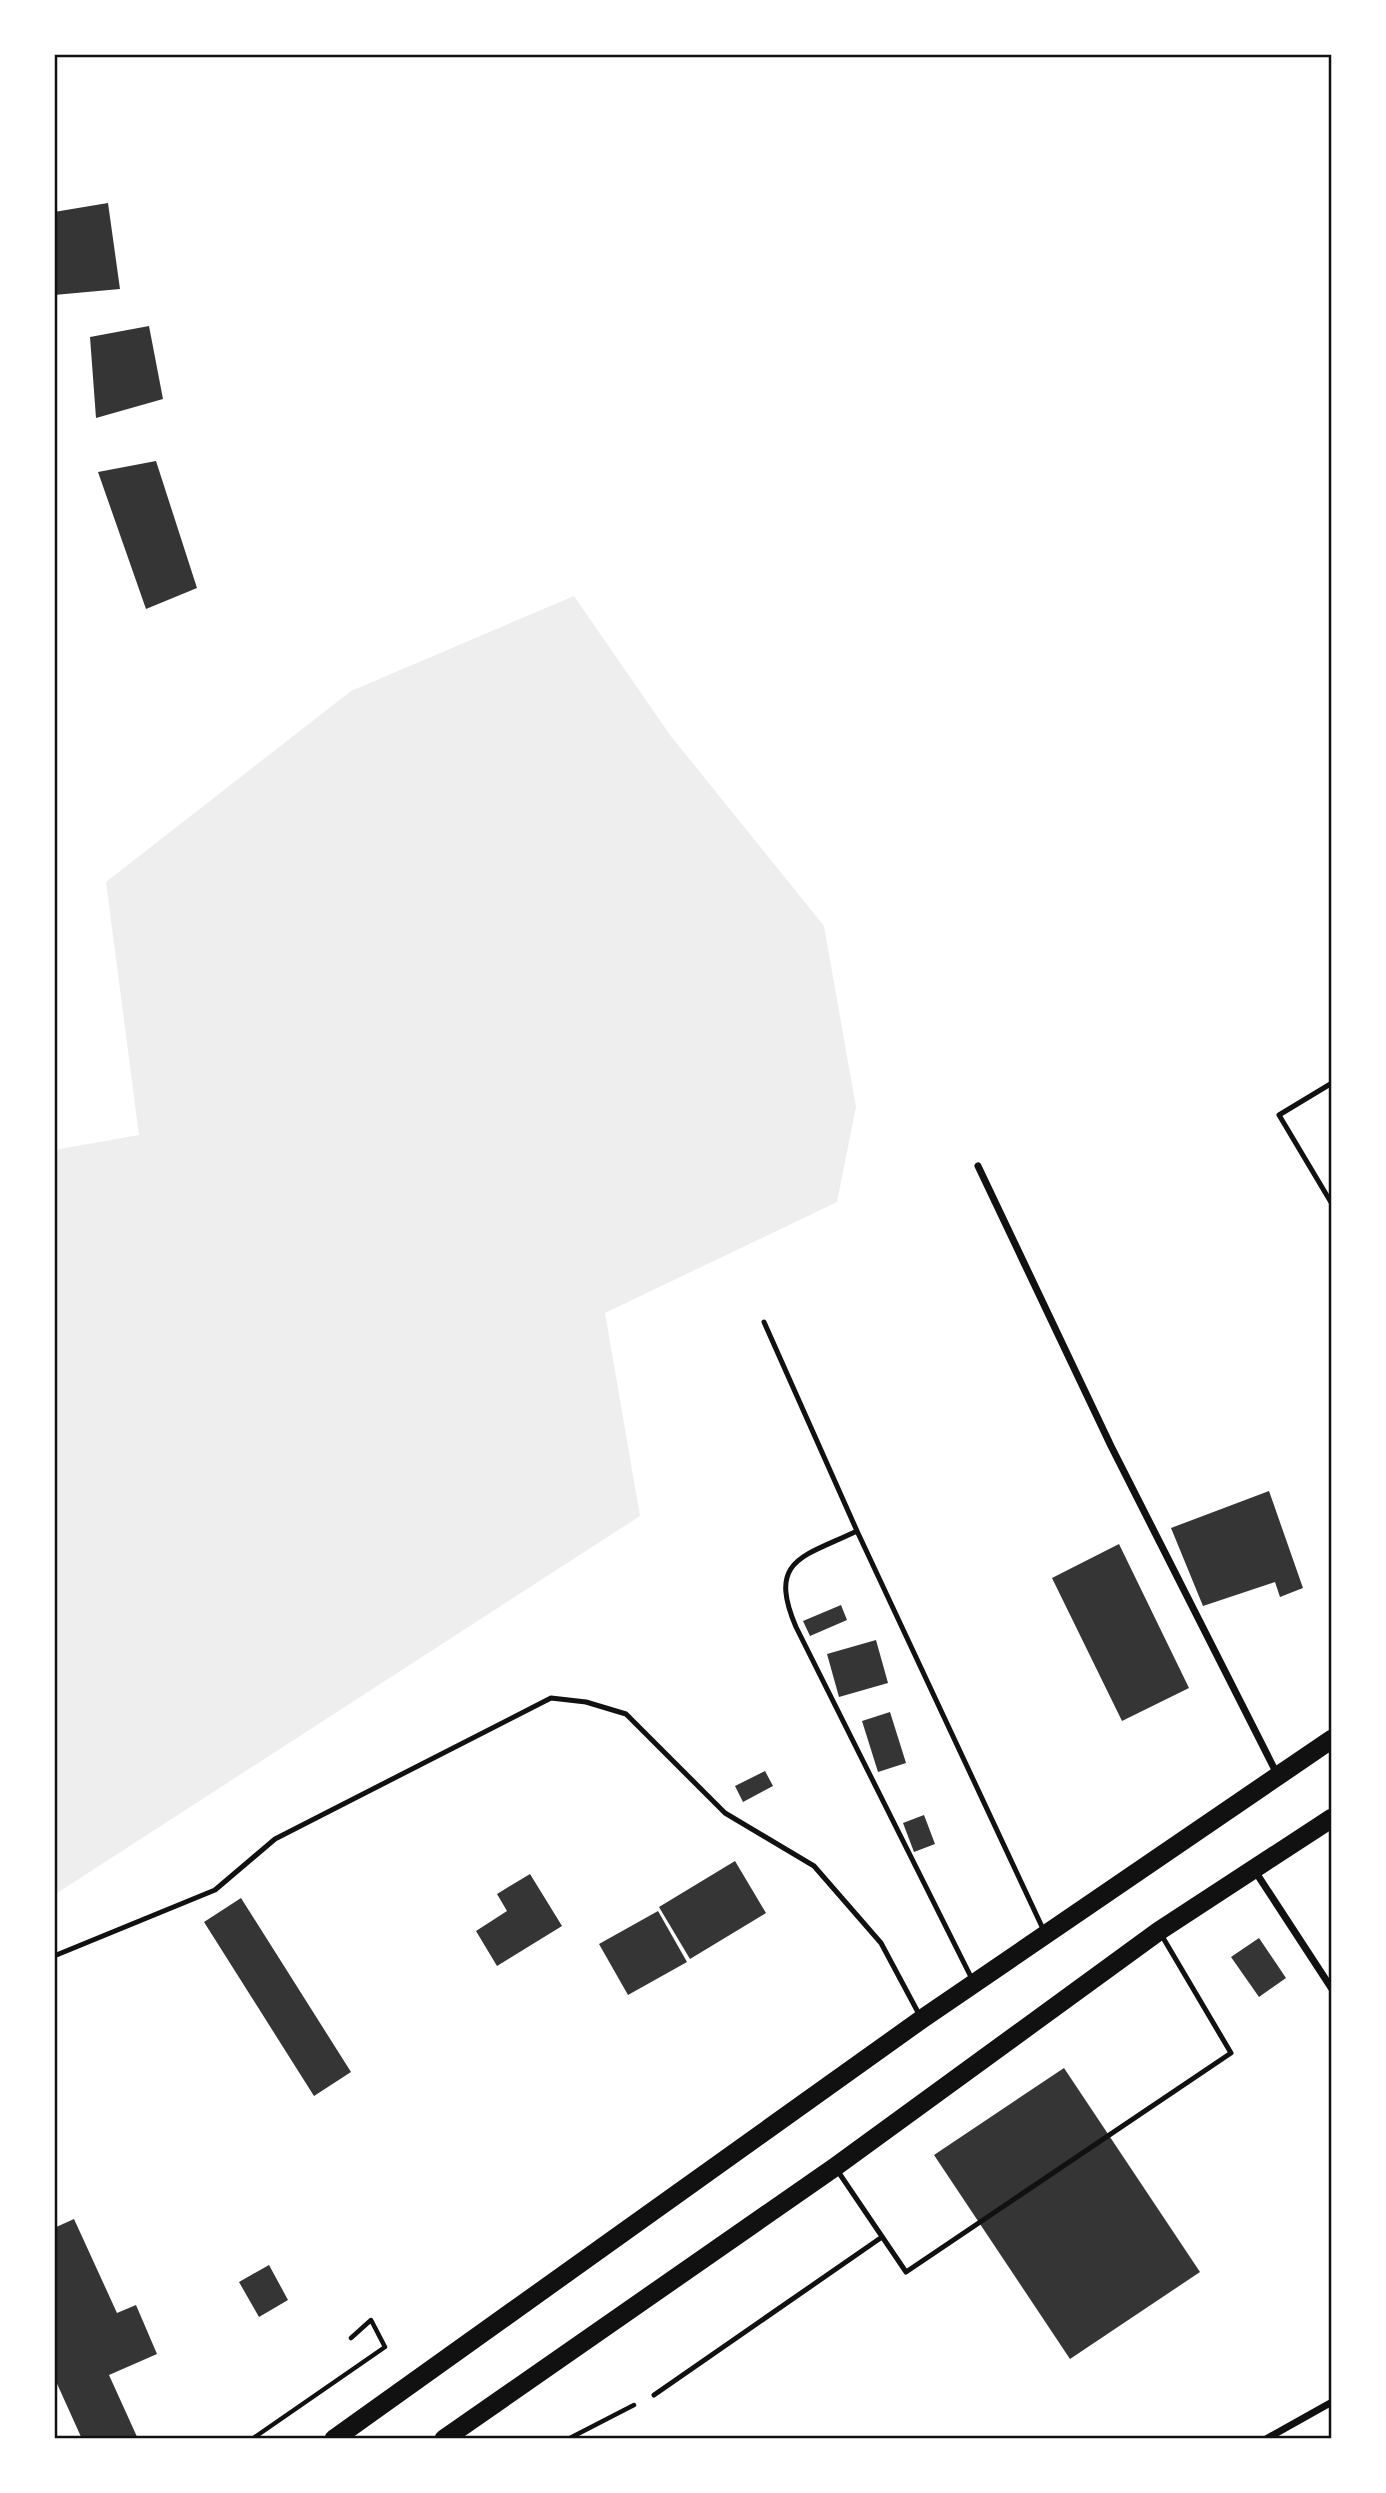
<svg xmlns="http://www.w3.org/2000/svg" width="1386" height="2493" font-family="Figtree,sans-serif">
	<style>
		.green { fill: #eee }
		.building { fill: #353535 }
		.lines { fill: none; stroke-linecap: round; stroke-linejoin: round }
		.path { stroke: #111; stroke-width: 4.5 }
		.service { stroke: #111; stroke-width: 5 }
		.minor { stroke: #111; stroke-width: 7 }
		.trunk { stroke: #111; stroke-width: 19 }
		.neatline { fill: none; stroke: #111; stroke-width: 2.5 }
	</style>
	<rect width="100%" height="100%" fill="#fff"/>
	<!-- green -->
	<path class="green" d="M574 596 670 735 824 926 856 1107 837 1202 605 1313 640 1516 54 1895V1150L139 1135 106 882 351 691Z"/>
	<!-- building -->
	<path class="building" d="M108 203 120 289 54 295V212Z
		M149 326 163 399 96 418 90 337Z
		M156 461 197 588 146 609 98 472Z
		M1269 1491 1303 1588 1280 1597 1275 1582 1203 1606 1171 1528Z
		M1119 1544 1189 1688 1122 1721 1052 1578Z
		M841 1605 847 1620 810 1636 803 1621Z
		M876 1640 888 1683 839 1697 827 1654Z
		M890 1712 906 1763 878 1772 862 1721Z
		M765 1771 773 1786 743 1802 735 1786Z
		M924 1815 935 1844 914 1852 903 1823Z
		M735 1861 766 1913 690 1959 659 1907Z
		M530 1874 562 1926 497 1966 476 1931 507 1911 497 1894Z
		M241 1898 351 2072 314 2096 204 1922Z
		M658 1911 687 1962 628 1995 599 1944Z
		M1259 1938 1286 1978 1259 1997 1231 1957Z
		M1064 2068 1200 2272 1070 2359 934 2155Z
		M74 2219 117 2313 136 2305 157 2354 109 2375 138 2439H82L54 2377V2228Z
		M269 2265 288 2300 259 2317 239 2282Z"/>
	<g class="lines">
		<!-- path -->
		<path class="path" d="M252 2439 385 2347 371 2320 351 2338
			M568 2439 634 2405"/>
		<!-- service -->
		<path class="service" d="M1332 1083 1279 1115 1332 1204
			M764 1322 857 1531
			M54 1956 215 1890 275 1839 551 1698 586 1702 626 1714 725 1813 814 1866 881 1943 920 2016
			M973 1981 796 1627C767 1559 803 1557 857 1531L1044 1931
			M837 2170 906 2272 1231 2053 1162 1936
			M654 2395 882 2237"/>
		<!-- minor -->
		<path class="minor" d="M978 1166 1111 1446 1277 1774
			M1255 1871 1332 1989
			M1266 2439 1332 2402"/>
		<!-- trunk -->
		<path class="trunk" d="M334 2439 922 2019 1332 1739
			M444 2439 835 2167 1159 1931 1332 1818"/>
	</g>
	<!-- border -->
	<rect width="1386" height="2493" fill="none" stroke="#ffffff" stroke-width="112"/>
	<rect x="56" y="56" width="1274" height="2381" class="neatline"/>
</svg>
